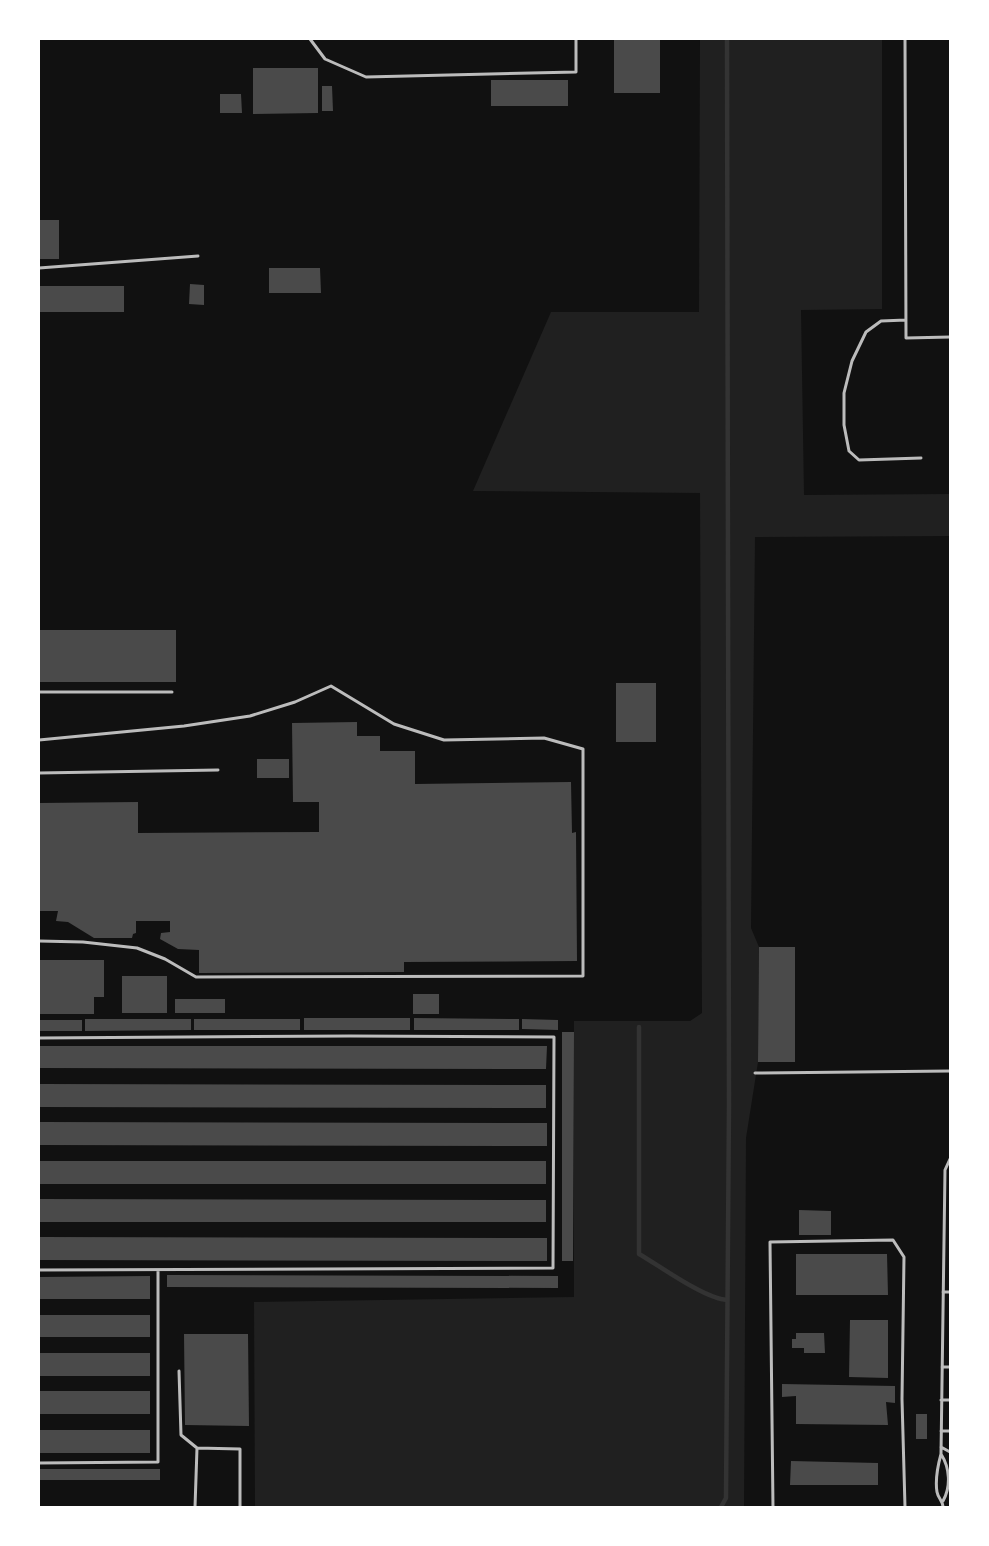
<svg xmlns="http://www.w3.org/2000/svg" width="989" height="1546" font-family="'Source Sans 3',sans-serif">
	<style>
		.green { fill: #202020 }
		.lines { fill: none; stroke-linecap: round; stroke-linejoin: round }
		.stream { stroke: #333; stroke-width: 4.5 }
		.building { fill: #4a4a4a }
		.service { stroke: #bcbcbc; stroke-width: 3 }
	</style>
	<rect width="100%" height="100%" fill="#111"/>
	<!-- green -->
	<path class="green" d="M700 39H882V309L801 310 804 495 950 494V536L755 537 751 928 759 947 758 1062 746 1138 744 1507 255 1506 254 1302 574 1297V1021H690L702 1013 700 493 473 491 551 312H699Z"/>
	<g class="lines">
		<!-- stream -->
		<path class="stream" d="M639 1027V1254C660 1266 705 1299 727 1300
			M721 1507 726 1498 729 1105 727 39"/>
	</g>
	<!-- building -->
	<path class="building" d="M614 39H660V93H614Z
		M253 68H318V113L253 114Z
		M491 80H568V106H491Z
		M322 86H332L333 111H322Z
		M220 94H241L242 113H220Z
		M39 220H59V259H39Z
		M269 268H320L321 293H269Z
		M190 284 204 285V305L189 304Z
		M39 286H124V312H39Z
		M39 630H176V682H39Z
		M616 683H656V742H616Z
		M357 722V736H380V751H415V784L571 782 572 833 576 832 577 961 404 962V972L199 973V950L178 949 160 939 161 933 170 932V921H136V933L133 934 132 938H94L68 922 56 921 58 911H39V803L138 802V833L319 832V802H293L292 723Z
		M257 759H289V778H257Z
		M759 947H795V1062H758Z
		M39 960H104V997H94V1014H39Z
		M122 976H167V1013H122Z
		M413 994H439V1014H413Z
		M175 999H225V1013H175Z
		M304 1018H410V1030H304Z
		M414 1018 519 1019V1030H414Z
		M85 1019H191V1030L85 1031Z
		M194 1019H300V1030H194Z
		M522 1019 558 1020V1030L522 1029Z
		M39 1020H82V1031H39Z
		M562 1032H574L573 1261H562Z
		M39 1046H547L546 1069 39 1068Z
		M39 1084 546 1085V1108L39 1107Z
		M39 1122 547 1123V1146L39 1145Z
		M39 1161H546V1184H39Z
		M39 1199 546 1200V1222H39Z
		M799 1210 831 1211V1235H799Z
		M39 1237 547 1238V1261L39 1260Z
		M796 1254H887L888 1295H796Z
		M167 1275 558 1276V1288L167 1287Z
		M150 1276V1299H39V1277Z
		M39 1315H150V1337H39Z
		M850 1320H888V1378L849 1377Z
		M796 1333H824L825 1353H804V1348H792V1339H796Z
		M184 1334H248L249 1426 185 1425Z
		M39 1353H150V1376H39Z
		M782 1384 895 1386V1403L886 1402 888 1425 796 1424V1396L782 1397Z
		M39 1391H150V1414H39Z
		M916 1414H927V1439H916Z
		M39 1430H150V1453H39Z
		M791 1461 878 1463V1485H790Z
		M39 1469H160V1480H39Z"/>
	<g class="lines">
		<!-- service -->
		<path class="service" d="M310 39 325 59 366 77 576 72V39
			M905 39 906 338 950 337
			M39 268 198 256
			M906 320 881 321 866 332 852 361 844 393V425L849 451 859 460 921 458
			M39 692H172
			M39 740 184 726 250 716 295 702 331 686 394 724 444 740 544 738 583 749V976L196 977 165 959 137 948 83 942 39 941
			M39 773 218 770
			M39 1038 350 1036 554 1037 553 1268 39 1270
			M755 1073 950 1071
			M943 1292H950
			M942 1367H950
			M179 1371 181 1435 197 1448 240 1449V1507
			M941 1400H950
			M941 1431H950
			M941 1447 950 1452
			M941 1454C950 1468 951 1487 943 1501
			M39 1463 158 1462V1270
			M195 1507 197 1448
			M773 1507 770 1242 893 1240 904 1257 902 1399 905 1507
			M943 1507C943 1501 938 1498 937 1492 935 1480 938 1465 941 1454L945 1170 950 1159"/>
	</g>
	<!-- border -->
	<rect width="989" height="1546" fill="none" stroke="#ffffff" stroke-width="80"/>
</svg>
